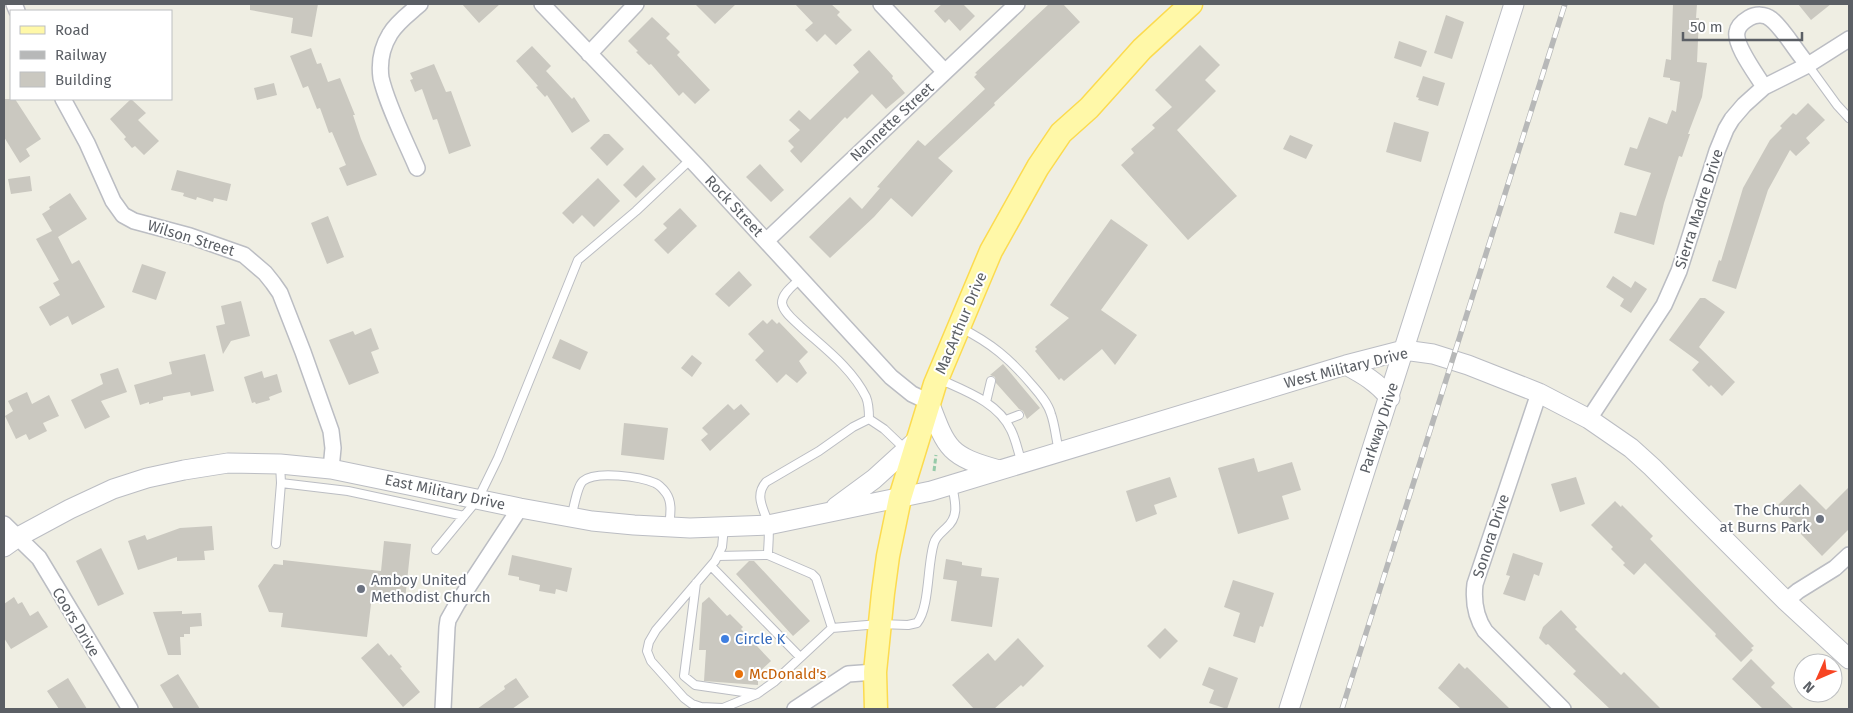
<svg xmlns="http://www.w3.org/2000/svg" width="1853" height="713" font-family="'Fira Sans',sans-serif">
	<style>
		.building { fill: #cac8c0 }
		.lines { fill: none; stroke-linecap: round; stroke-linejoin: round }
		.service-casing { stroke: #bbbdc3; stroke-width: 10 }
		.minor-casing { stroke: #bbbdc3; stroke-width: 18 }
		.tertiary-casing { stroke: #bbbdc3; stroke-width: 21 }
		.primary-casing { stroke: #fcdb4f; stroke-width: 25 }
		.path { stroke: #96caa9; stroke-width: 3; stroke-dasharray: 5 2.5; stroke-linecap: butt }
		.service { stroke: #fff; stroke-width: 8 }
		.minor { stroke: #fff; stroke-width: 15 }
		.tertiary { stroke: #fff; stroke-width: 19 }
		.primary { stroke: #fff8a8; stroke-width: 22 }
		.rail-casing { stroke: #b7b8b8; stroke-width: 5.5 }
		.rail { stroke: #fff; stroke-width: 4; stroke-dasharray: 11; stroke-linecap: butt }
		.worship-dot { fill: #6b7280; stroke: #fff; stroke-width: 2 }
		.shop-dot { fill: #3f7fe0; stroke: #fff; stroke-width: 2 }
		.food-dot { fill: #e8710a; stroke: #fff; stroke-width: 2 }
		.labels { text-anchor: middle; stroke-width: 4; stroke-linejoin: round; paint-order: stroke }
		.street-label { font-size: 15px; fill: #5b5f65; stroke: #fff }
		.worship-label { font-size: 15px; fill: #5b616d; stroke: #fff; text-anchor: end }
		.shop-label { font-size: 15px; fill: #366cbe; stroke: #fff; text-anchor: start }
		.food-label { font-size: 15px; fill: #c56008; stroke: #fff; text-anchor: start }
	</style>
	<rect width="100%" height="100%" fill="#efeee3"/>
	<!-- building -->
	<path class="building" d="M250 4H318L312 37 291 33 293 18 250 10Z
		M462 4H500L479 23Z
		M695 4H736L715 24Z
		M795 4H831L840 12 837 15 852 30 836 45 825 34 817 42 805 30 813 23Z
		M942 4H963L975 16 960 31 949 19 945 23 934 11Z
		M1049 4H1063L1080 22 994 103 995 105 938 158 953 171 912 217 891 198 874 217 830 258 809 237 850 197 862 209 880 188 877 187 918 140 925 146 985 89 974 77 977 74 975 73Z
		M1673 4H1697L1696 18H1699L1697 62 1707 63 1702 97 1688 134H1690L1682 157 1679 156 1664 203 1654 245 1614 233 1620 212 1636 216 1651 173 1624 165 1630 147 1637 149 1649 117 1667 124 1672 110 1676 112 1680 82 1670 80V78L1663 77 1666 59 1671 60Z
		M1798 4H1831L1811 20Z
		M1446 15 1464 22 1452 59 1434 53Z
		M652 17 670 34 666 38 680 52 677 55 710 90 695 104 683 92 679 96 651 64 649 65 636 52 638 51 628 41Z
		M1399 41 1427 51 1421 67 1394 58Z
		M1200 45 1220 65 1205 80 1216 91 1177 130 1237 196 1188 240 1121 165 1134 153 1131 149 1155 128 1152 125 1172 107 1155 90Z
		M532 46 551 66 546 71 572 99 574 97 590 121 572 133 547 95 545 97 536 87 538 86 516 61Z
		M311 48 317 64 321 63 328 82 340 78 355 115H353L361 139 377 175 347 186 339 168 346 165 332 132 329 133 320 108 317 109 308 86 303 88 290 56Z
		M869 50 893 76 892 78 905 93 886 109 872 94 847 119 845 117 801 163 790 151 794 147 788 141 800 130 789 120 799 110 810 120 859 72 853 65Z
		M434 64 446 92 451 91 471 146 449 154 437 119 433 120 422 89 415 92 410 80 413 79 410 73Z
		M1423 76 1445 83 1438 106 1418 100 1419 98 1416 97Z
		M274 83 277 95 257 100 254 88Z
		M4 99H15L41 139 26 149 30 156 20 163 4 137Z
		M131 99 146 113 138 120 159 141 144 155 135 146 132 148 124 139 126 137 110 119Z
		M1808 103 1825 120 1806 138 1810 143 1796 156 1790 150 1768 190 1736 289 1712 281 1719 260 1721 261 1743 188 1770 140 1782 128 1780 126 1793 113 1796 115Z
		M1394 122 1429 132 1421 162 1386 152Z
		M604 134H609L624 149 607 166 590 148Z
		M1290 135 1313 145 1306 159 1283 149Z
		M760 164 784 190 771 202 746 177Z
		M643 165 656 179 636 198 623 185Z
		M177 170 231 184 227 201 214 198 213 202 197 197 196 200 183 196 184 193 171 190Z
		M30 176 32 191 11 194 8 179Z
		M598 178 620 201 594 227 582 215 573 224 562 213Z
		M70 193 87 219 58 237 72 264 79 260 105 307 72 325 68 316 50 326 39 307 60 295 53 283 59 280 36 239 52 231 42 214 50 209 49 207Z
		M680 208 697 226 668 254 654 240 667 228 663 224Z
		M328 216 344 257 327 264 311 223Z
		M1111 219 1148 245 1101 310 1137 335 1115 365 1102 349 1064 381 1061 378 1059 380 1035 351 1037 349 1035 347 1069 318 1050 305Z
		M142 264 166 272 156 300 132 292Z
		M739 271 752 285 729 307 715 294Z
		M1613 276 1631 288 1635 281 1647 289 1631 313 1620 306 1624 299 1606 287Z
		M1700 298H1705L1725 312 1699 347 1735 382 1722 396 1711 385 1709 387 1692 370 1699 362 1669 340Z
		M241 301 250 336 231 341 223 354 216 326 225 324 221 306Z
		M772 319 777 324 779 322 808 352 799 361 807 373 797 383 786 374 777 383 755 360 764 351 748 334 763 320 767 324Z
		M371 328 379 349 371 352 379 373 349 385 329 340 353 331 355 335Z
		M560 339 588 352 580 370 552 358Z
		M205 354 214 391 191 396 190 392 163 397V400L149 404V402L140 405 134 385 172 374 169 362Z
		M692 355 702 363 692 377 681 368Z
		M1003 364 1040 408 1027 419 1023 411 1019 409 996 383 995 377 990 375Z
		M118 368 127 392 101 401 110 417 85 429 71 400 103 384 100 374Z
		M262 371 264 378 277 374 282 392 269 397 270 400 256 404 255 402 252 403 244 377Z
		M27 392 32 404 49 395 59 416 43 423 47 431 29 440 26 434 16 439 5 416 13 411 8 401Z
		M728 404 734 410 741 404 750 414 710 451 701 440 708 434 702 428Z
		M624 423 668 428 664 460 621 455Z
		M1254 458 1258 472 1292 462 1301 490 1282 496 1289 519 1238 534 1218 468Z
		M1170 477 1177 497 1154 505 1157 514 1136 522 1126 491Z
		M1576 477 1585 504 1560 512 1551 484Z
		M1800 484 1826 510 1849 487V529L1822 556 1800 533 1802 531 1777 506Z
		M1615 501 1621 507 1622 505 1653 536 1650 539 1754 646 1751 648 1753 650 1741 662 1715 636 1716 634 1645 563 1634 575 1623 565 1625 563 1611 549 1613 547 1591 525Z
		M212 526 214 550 204 551 205 560 177 561V557L138 570 128 541 145 535 147 540 180 528Z
		M384 541 411 544 405 600 372 596 367 637 281 627 283 613 269 612 258 586 274 564 283 565V560L381 571Z
		M101 548 124 594 98 606 76 561Z
		M1513 553 1543 563 1539 576 1534 574 1525 601 1503 594 1510 576 1506 575Z
		M512 555 572 568 567 592 556 589 555 594 539 591 540 585 519 580V577L508 575Z
		M946 559 962 562V565L982 568 981 576 999 578 992 627 951 621 957 581 943 579Z
		M749 561H754L810 621 793 636 736 574Z
		M1233 580 1274 593 1263 627 1260 626 1255 643 1233 636 1240 613 1224 607Z
		M14 597 18 604 22 602 30 616 38 611 48 627 11 649 4 638V604Z
		M709 597 727 616 730 614 743 627 741 629 771 661 758 673V685L704 681 706 650H699L702 603Z
		M1561 610 1577 627 1575 629 1621 675 1624 672 1661 709H1610L1573 674 1576 671 1548 644 1546 645 1539 638 1543 627Z
		M182 611V614L201 613 202 626 190 627V634H184V637H180L181 655H168L153 612Z
		M1165 628 1178 641 1160 659 1147 646Z
		M1018 638 1044 666 1023 687 1021 685 994 709H974L952 685 988 653 995 661Z
		M378 643 389 656 391 654 402 667 400 668 420 692 403 707 361 658Z
		M1751 659 1775 683 1771 687 1794 709H1763L1732 679Z
		M1459 663 1465 669 1467 667 1510 709H1461L1438 688Z
		M1209 667 1238 678 1227 709 1209 703 1214 690 1202 685Z
		M178 674 200 709H174L160 685Z
		M68 678 87 709H59L47 691Z
		M516 678 529 697 512 709H477L505 689 504 686Z"/>
	<g class="lines">
		<defs>
			<path id="service" d="M1808 65 1837 105 1849 118
				M800 279C794 285 782 293 782 303 783 312 794 320 801 327 823 347 852 368 866 397 869 404 869 412 869 419
				M961 328C991 343 1010 359 1032 385 1039 393 1048 403 1051 414 1055 425 1056 439 1059 451
				M939 379C965 391 998 402 1011 430 1016 440 1018 452 1022 463
				M986 402 991 381
				M1006 420 1019 415
				M280 464 281 483 348 491 464 516
				M571 517C574 508 577 486 583 481 596 470 641 477 655 483 660 485 663 489 666 493 673 503 670 516 669 527
				M724 527 722 547 715 561 656 630 649 642 647 651 651 661 684 698 692 704 701 707 723 708 757 694 774 682 832 628 879 624 908 625 917 623C930 607 927 564 934 543 936 536 941 533 946 528 960 516 955 502 952 485
				M276 544 281 483
				M436 550 478 499 498 458 578 260 636 211 690 160
				M718 556 768 555
				M711 566 800 657
				M696 583 684 676 695 685 757 694
				M832 628 816 578 812 574 768 555C768 545 770 533 768 523 764 509 754 496 766 482L819 451 853 427 869 419 884 429 906 450"/>
			<path id="minor" d="M14 4 17 11
				M542 4 697 166 891 377 912 394 929 402
				M881 4 945 72
				M589 54 636 4
				M1764 87C1757 75 1734 45 1737 32 1738 25 1744 21 1749 18 1756 14 1765 14 1771 19 1783 28 1797 53 1808 65
				M63 99 87 143 113 201 123 215 134 221 190 236 244 255 265 273 273 283 280 293 303 352 331 431 333 448 331 469
				M417 168C406 142 387 105 381 78 379 63 382 47 390 34 397 22 410 13 420 4
				M766 241 1017 4
				M1539 393 1475 584C1473 601 1475 616 1485 631L1563 709
				M1589 419 1664 305 1679 271 1717 151 1726 129 1732 119 1744 105 1764 87 1808 65 1849 39
				M4 524 39 558 130 709
				M1786 601 1798 591 1835 568 1849 555
				M443 709 447 627 448 620 457 604 520 508
				M795 709 848 674 875 672"/>
			<path id="tertiary" d="M1346 365C1363 374 1377 382 1390 398
				M929 402C947 450 949 456 999 470
				M836 507 874 479 918 439
				M4 547 18 537 70 509 113 489 147 478 184 470 228 463 280 464 331 469 520 508 592 521 634 525 690 528 768 525 931 491 1346 365 1404 350 1433 354 1468 365 1539 393 1589 419 1631 448 1652 467 1786 601 1849 659
				M1289 709 1514 4"/>
			<path id="primary" d="M876 709 875 672 883 593 888 556 900 498 935 384 991 251 1038 167 1061 133 1089 108 1142 49 1191 4"/>
		</defs>
		<!-- service casing -->
		<use href="#service" class="service-casing"/>
		<!-- minor casing -->
		<use href="#minor" class="minor-casing"/>
		<!-- tertiary casing -->
		<use href="#tertiary" class="tertiary-casing"/>
		<!-- primary casing -->
		<use href="#primary" class="primary-casing"/>
		<!-- path -->
		<path class="path" d="M934 471 936 455"/>
		<!-- service -->
		<use href="#service" class="service"/>
		<!-- minor -->
		<use href="#minor" class="minor"/>
		<!-- tertiary -->
		<use href="#tertiary" class="tertiary"/>
		<!-- primary -->
		<use href="#primary" class="primary"/>
		<defs>
			<path id="rail" d="M1342 709 1565 4"/>
		</defs>
		<!-- rail casing -->
		<use href="#rail" class="rail-casing"/>
		<!-- rail -->
		<use href="#rail" class="rail"/>
	</g>
	<!-- markers -->
	<g class="worship-dot">
		<circle cx="1820" cy="519" r="5"/>
		<circle cx="361" cy="589" r="5"/>
	</g>
	<circle class="shop-dot" cx="725" cy="639" r="5"/>
	<circle class="food-dot" cx="739" cy="674" r="5"/>
	<g class="labels">
		<!-- street labels -->
		<g class="street-label">
			<text transform="translate(892 122) rotate(-43)" y="5">Nannette Street</text>
			<text transform="translate(734 206) rotate(47)" y="5">Rock Street</text>
			<text transform="translate(1699 209) rotate(-72)" y="5">Sierra Madre Drive</text>
			<text transform="translate(191 238) rotate(17)" y="5">Wilson Street</text>
			<text transform="translate(961 323) rotate(-67)" y="5">MacArthur Drive</text>
			<text transform="translate(1346 368) rotate(-14)" y="5">West Military Drive</text>
			<text transform="translate(1379 428) rotate(-72)" y="5">Parkway Drive</text>
			<text transform="translate(445 492) rotate(12)" y="5">East Military Drive</text>
			<text transform="translate(1491 536) rotate(-72)" y="5">Sonora Drive</text>
			<text transform="translate(76 622) rotate(59)" y="5">Coors Drive</text>
		</g>
		<!-- worship labels -->
		<g class="worship-label">
			<text x="1810" y="515">The Church<tspan x="1810" dy="17">at Burns Park</tspan></text>
			<text x="371" y="585" text-anchor="start">Amboy United<tspan x="371" dy="17">Methodist Church</tspan></text>
		</g>
		<!-- shop labels -->
		<g class="shop-label">
			<text x="735" y="644">Circle K</text>
		</g>
		<!-- food labels -->
		<g class="food-label">
			<text x="749" y="679">McDonald's</text>
		</g>
	</g>
	<!-- border -->
	<rect width="1853" height="713" fill="none" stroke="#5b5f65" stroke-width="10"/>
	<!-- legend -->
	<rect x="10" y="10" width="162" height="90" fill="#ffffff" stroke="#bdbfc1"/>
	<rect x="20" y="26" width="25" height="8" fill="#fff8a8" stroke="#bdbfc1"/>
	<text x="55" y="35" font-size="15" fill="#5b5f65">Road</text>
	<rect x="20" y="51" width="25" height="8" fill="#b7b8b8" stroke="#bdbfc1"/>
	<text x="55" y="60" font-size="15" fill="#5b5f65">Railway</text>
	<rect x="20" y="72" width="25" height="15" fill="#cac8c0" stroke="#bdbfc1"/>
	<text x="55" y="85" font-size="15" fill="#5b5f65">Building</text>
	<!-- north arrow -->
	<g transform="translate(1818 678) rotate(225)"><circle r="24" fill="#ffffff" stroke="#bdbfc1"/>
	<path d="M0-4L9 19L0 12L-9 19Z" fill="#f74422"/>
	<text y="-8" font-size="14" font-weight="bold" text-anchor="middle" fill="#5b5f65">N</text>
	</g>
	<!-- scale -->
	<path d="M1683 32v8h119v-8" fill="none" stroke="#5b5f65" stroke-width="2.5"/>
	<text x="1690" y="32" font-size="15" fill="#5b5f65" stroke="#ffffff" stroke-width="4" paint-order="stroke">50 m</text>
</svg>
